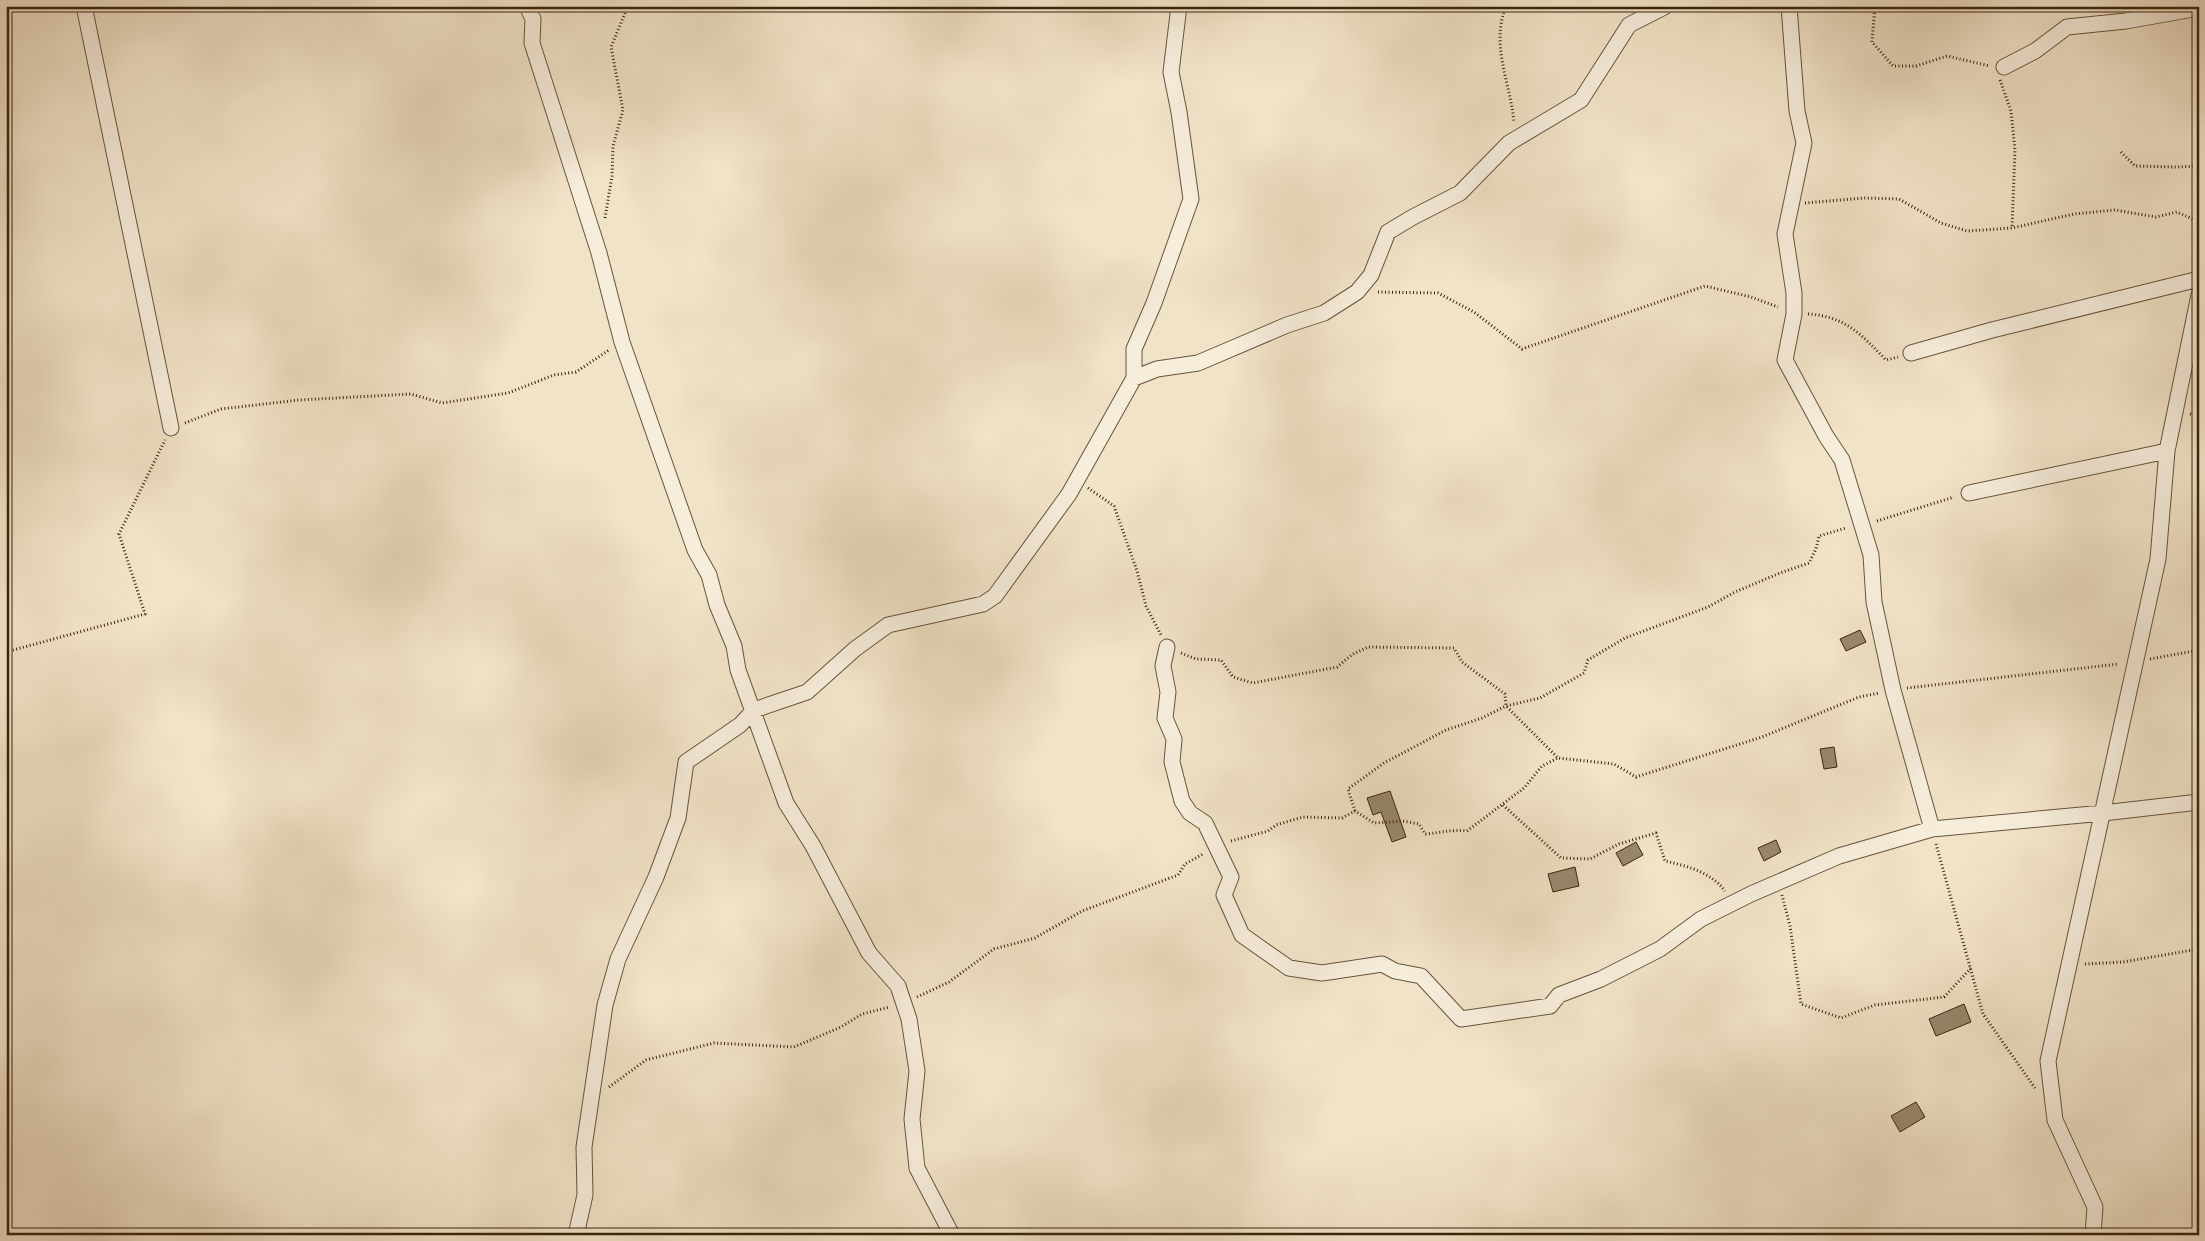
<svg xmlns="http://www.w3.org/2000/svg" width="2205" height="1241" font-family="'IM FELL English',serif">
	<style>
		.building { fill: #99886f; stroke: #39250e }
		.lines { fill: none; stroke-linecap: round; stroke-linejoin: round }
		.street-casing { stroke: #67543c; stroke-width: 17 }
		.path { stroke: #39250e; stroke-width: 3; stroke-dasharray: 1 2.5; stroke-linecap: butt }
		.street { stroke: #f6eddb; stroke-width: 15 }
	</style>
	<rect width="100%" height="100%" fill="#f1e3c8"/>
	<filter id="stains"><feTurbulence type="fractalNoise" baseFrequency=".004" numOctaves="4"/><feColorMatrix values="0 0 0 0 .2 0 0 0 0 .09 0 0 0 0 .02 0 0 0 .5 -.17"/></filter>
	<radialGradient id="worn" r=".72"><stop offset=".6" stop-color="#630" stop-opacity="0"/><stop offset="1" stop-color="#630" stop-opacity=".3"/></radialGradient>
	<!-- building -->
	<path class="building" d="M1860 630 1866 642 1846 651 1840 639Z
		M1834 747 1837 767 1824 769 1820 749Z
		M1390 791 1406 837 1392 842 1381 812 1373 815 1367 798Z
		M1776 840 1781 852 1764 861 1758 848Z
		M1636 842 1643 855 1623 866 1616 853Z
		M1575 867 1579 886 1553 892 1548 874Z
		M1964 1004 1971 1022 1936 1036 1929 1019Z
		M1916 1102 1925 1117 1900 1132 1891 1116Z"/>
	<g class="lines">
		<defs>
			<path id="street" d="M84 6 171 428
				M527 6 533 19 532 43 599 253 622 342 695 550 709 575 717 605 734 646 738 670 786 803 813 846 869 953 898 986 909 1019 917 1071 912 1119 917 1168 952 1235
				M1789 6 1797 111 1804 143 1785 234 1794 293V314L1785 360 1826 436 1842 460 1871 555 1874 602 1893 690 1932 829
				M2004 67 2035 51 2067 27 2126 21 2199 8
				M1911 353 1992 330 2199 279
				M1134 378V349L1154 303 1191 199 1179 112 1171 72 1179 6
				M1969 493 2167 451
				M1167 647 1163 666 1168 692 1165 718 1174 739 1172 762 1182 801 1190 813 1205 823 1231 877 1224 895 1242 935 1289 968 1322 973 1382 964 1395 971 1421 976 1461 1019 1550 1006 1559 995 1601 979 1660 949 1701 919 1751 894 1839 856 1932 829 2103 813 2199 802
				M576 1235 585 1195 584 1147 605 1005 618 959 656 877 678 818 686 762 740 725 754 710 807 692 855 649 888 625 983 604 995 596 1069 494 1134 378 1157 369 1198 363 1287 325 1324 313 1357 292 1371 275 1388 232 1413 217 1460 193 1509 143 1581 100 1629 25 1666 6
				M2093 1235 2095 1207 2055 1120 2048 1061 2158 559 2167 451 2199 295"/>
		</defs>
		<!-- street casing -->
		<use href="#street" class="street-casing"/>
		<!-- path -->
		<path class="path" d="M1506 6C1490 46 1511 84 1514 123
			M1875 6 1872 42 1893 66H1916L1947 56 1990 66
			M2000 80 2011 111 2015 150 2012 228
			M2121 152 2135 166 2177 167 2199 166
			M1805 203 1864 198 1899 199 1941 223 1967 231 2012 228 2074 214 2115 210 2156 217 2177 212 2199 222
			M605 218 612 176 613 146 623 110 611 47 628 6
			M1378 292 1438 293 1474 312 1522 349 1705 286 1751 297 1778 307
			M1808 314C1845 316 1862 335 1886 360L1898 357
			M2190 414 2199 415
			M185 423 221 409 299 400 411 394 442 403 508 393 554 375 576 372 609 350
			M1088 488 1114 506 1137 571 1146 606 1161 635
			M1877 521 1954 497
			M6 652 145 614 119 534 165 440
			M1181 653 1196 659 1221 660 1233 677 1253 683 1337 667 1353 654 1368 647 1454 648 1462 662 1505 694 1506 706 1558 758 1614 764 1636 777 1762 737 1859 697 1879 693
			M2150 659 2199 650
			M1907 688 2119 664
			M1503 805 1561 858 1590 859 1619 844 1656 833 1665 861C1687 866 1711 872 1725 891
			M1355 811 1348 789 1384 763 1446 730 1482 718 1506 706 1540 698 1584 673 1588 660 1625 638 1708 607 1735 592 1780 573 1809 563 1816 549 1819 536 1846 528
			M1231 841 1268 831 1276 825 1303 817 1342 818 1355 811 1374 823 1403 821 1419 824 1425 834C1441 833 1451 829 1467 831L1524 788 1542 766 1558 758
			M1936 844 1983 1014 2035 1088
			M1782 895 1790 926 1801 1004 1841 1018 1875 1005 1944 997 1971 968
			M2085 964 2123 962 2199 949
			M917 997 949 982 994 949 1035 938 1082 911 1178 875 1185 864 1203 854
			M609 1087 646 1060 714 1043 794 1047 841 1027 862 1014 890 1007"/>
		<!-- street -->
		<use href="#street" class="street"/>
	</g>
	<!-- margin -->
	<rect width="2205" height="1241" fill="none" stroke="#f1e3c8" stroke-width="25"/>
	<rect x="8" y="8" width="2190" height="1226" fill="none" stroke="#39250e" stroke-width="2.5"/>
	<rect x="12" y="12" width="2180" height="1216" fill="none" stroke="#39250e"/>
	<rect width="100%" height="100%" filter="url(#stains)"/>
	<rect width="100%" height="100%" fill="url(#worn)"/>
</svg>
